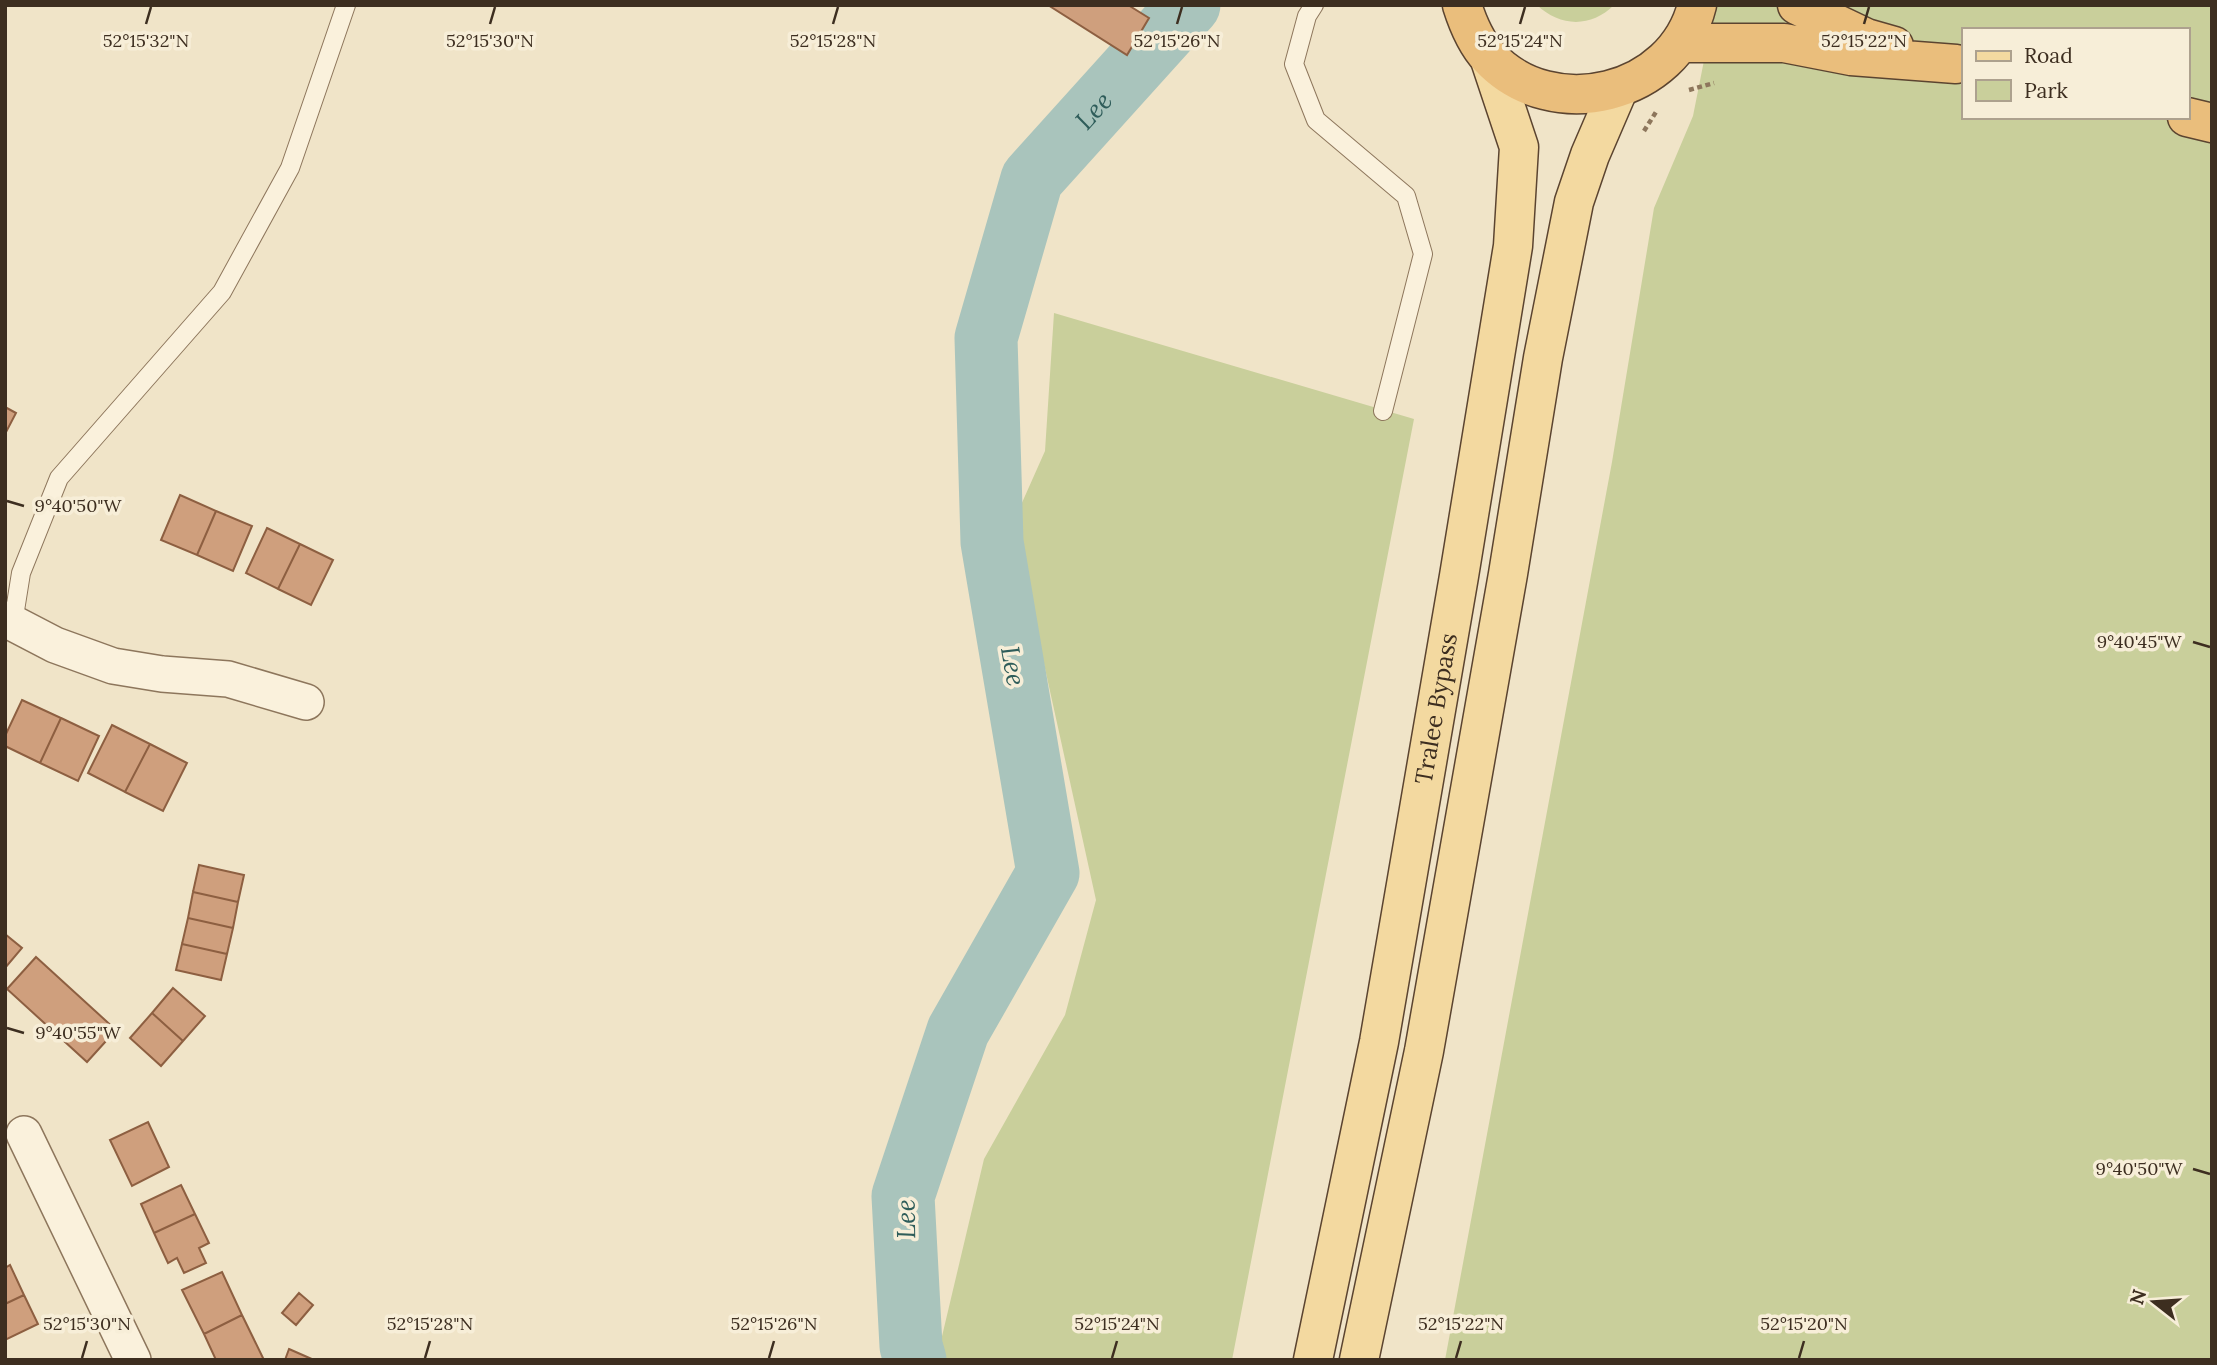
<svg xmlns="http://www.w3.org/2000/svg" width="2217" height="1365" font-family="Lora,serif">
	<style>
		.green { fill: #c9cf9b; fill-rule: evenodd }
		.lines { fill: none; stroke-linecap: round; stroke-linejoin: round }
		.river { stroke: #a9c4bc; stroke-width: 63 }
		.building { fill: #cf9f7d; stroke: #8d5f41; stroke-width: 2 }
		.service-casing { stroke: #8d765c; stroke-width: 20 }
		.minor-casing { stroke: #8d765c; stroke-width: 38 }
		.primary-casing { stroke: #5b4430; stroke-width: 41 }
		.trunk-casing { stroke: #5b4430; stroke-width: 41 }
		.path { stroke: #8d765c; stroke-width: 4.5; stroke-dasharray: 5 3.5; stroke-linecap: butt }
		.service { stroke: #faf1dc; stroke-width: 18 }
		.minor { stroke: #faf1dc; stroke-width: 35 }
		.primary { stroke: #f3d9a0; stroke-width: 38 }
		.trunk { stroke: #eabe7c; stroke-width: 38 }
		.ticks { fill: none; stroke: #3d2e20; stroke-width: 2.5 }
		.labels { text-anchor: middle; stroke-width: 7; stroke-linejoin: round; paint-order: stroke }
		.street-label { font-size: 24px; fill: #3d2e20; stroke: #f7eed8 }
		.water-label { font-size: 26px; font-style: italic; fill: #2f5d5a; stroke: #f7eed8 }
		.ticks-label { font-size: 18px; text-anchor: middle; fill: #3d2e20; stroke: #f7eed8; stroke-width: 7; stroke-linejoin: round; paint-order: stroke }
	</style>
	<rect width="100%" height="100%" fill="#f0e4c8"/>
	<!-- green -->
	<path class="green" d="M1537 5H1614C1591 28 1560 27 1537 5Z
		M1715 5H2212V1360H1445L1612 462 1654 208 1693 116ZM1963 30H2187V117H1963Z
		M1054 313 1414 419 1232 1360H942L939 1349 984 1159 1065 1015 1096 900 1013 523 1045 451Z"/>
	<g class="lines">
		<!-- river -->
		<path class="river" id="s1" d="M915 1360 911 1346 903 1196 958 1031 1048 873 992 542 986 338 1032 179 1189 5"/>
	</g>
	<!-- building -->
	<path class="building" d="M1048 5H1128L1149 18 1127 55Z
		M5 407 16 413 5 434Z
		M180 495 216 511 197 555 161 540Z
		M216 511 252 526 233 571 197 555Z
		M267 528 300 544 278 589 246 573Z
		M300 544 333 560 311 605 278 589Z
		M22 700 61 718 40 763 5 746V736Z
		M61 718 99 736 78 781 40 763Z
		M112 725 150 744 125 792 88 773Z
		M150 744 187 763 163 811 125 792Z
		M199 865 244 875 238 902 193 892Z
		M193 892 238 902 233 928 188 918Z
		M188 918 233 928 227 954 182 944Z
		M5 934 22 948 5 968Z
		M182 944 227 954 221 980 176 970Z
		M36 957 116 1030 87 1062 7 989Z
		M173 988 205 1016 183 1041 152 1013Z
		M152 1013 183 1041 161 1066 130 1038Z
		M148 1122 169 1167 132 1186 110 1140Z
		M181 1185 195 1214 154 1233 141 1204Z
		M195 1214 209 1243 199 1248 206 1263 184 1273 177 1258 168 1263 154 1233Z
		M10 1265 24 1295 5 1304V1268Z
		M222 1272 242 1315 204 1334 182 1290Z
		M299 1293 313 1305 296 1325 282 1313Z
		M24 1295 38 1324 5 1340V1304Z
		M242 1315 264 1360H216L204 1334Z
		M289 1349 314 1360H285Z"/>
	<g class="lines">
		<defs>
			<path id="service" d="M1314 5 1307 16 1294 64 1316 120 1406 196 1423 254 1383 411
				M13 623 21 573 59 478 222 292 290 168 346 5"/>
			<path id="minor" d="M5 619 55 645 113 666 162 674 228 679 306 702
				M24 1134 133 1360"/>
			<g id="primary">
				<path id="s2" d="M1313 1360 1379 1042 1459 576 1513 246 1519 147 1489 57"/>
				<path d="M1359 1360 1424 1051 1508 574 1543 358 1574 202 1590 155 1618 90"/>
			</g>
			<path id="trunk" d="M1462 5C1468 24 1476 43 1489 57 1552 125 1675 95 1697 5
				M1797 5 1866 38 1894 46
				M1680 43H1784L1851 56 1956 64
				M2187 117 2212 123"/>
		</defs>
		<!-- service casing -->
		<use href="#service" class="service-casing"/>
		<!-- minor casing -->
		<use href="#minor" class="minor-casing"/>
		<!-- primary casing -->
		<use href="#primary" class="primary-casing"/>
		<!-- trunk casing -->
		<use href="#trunk" class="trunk-casing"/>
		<!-- path -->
		<path class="path" d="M1689 90 1714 83
			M1644 131 1656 112"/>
		<!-- service -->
		<use href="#service" class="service"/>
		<!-- minor -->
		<use href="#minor" class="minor"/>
		<!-- primary -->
		<use href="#primary" class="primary"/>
		<!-- trunk -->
		<use href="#trunk" class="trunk"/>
	</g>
	<!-- ticks -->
	<path class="ticks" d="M146 24 151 7M490 24 495 7M833 24 838 7M1177 24 1182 7M1520 24 1525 7M1864 24 1869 7M7 501 24 506M2193 642 2210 647M7 1028 24 1033M2193 1169 2210 1174M82 1358 87 1341M425 1358 430 1341M769 1358 774 1341M1112 1358 1117 1341M1456 1358 1461 1341M1799 1358 1804 1341"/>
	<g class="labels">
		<!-- street labels -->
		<g class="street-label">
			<text dy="8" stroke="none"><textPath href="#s2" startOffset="663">Tralee Bypass</textPath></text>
		</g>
		<!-- water labels -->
		<g class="water-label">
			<text dy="9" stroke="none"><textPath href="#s1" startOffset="1318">Lee</textPath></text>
			<text transform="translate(1013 666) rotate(80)" y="9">Lee</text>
			<text transform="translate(906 1219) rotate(-91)" y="9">Lee</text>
		</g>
	</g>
	<g class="ticks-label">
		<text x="146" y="47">52°15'32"N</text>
		<text x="490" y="47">52°15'30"N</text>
		<text x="833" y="47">52°15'28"N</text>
		<text x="1177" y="47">52°15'26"N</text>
		<text x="1520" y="47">52°15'24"N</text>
		<text x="1864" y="47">52°15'22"N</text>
		<text x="78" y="512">9°40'50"W</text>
		<text x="2139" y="648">9°40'45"W</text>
		<text x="78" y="1039">9°40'55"W</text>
		<text x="2139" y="1175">9°40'50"W</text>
		<text x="87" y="1330">52°15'30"N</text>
		<text x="430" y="1330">52°15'28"N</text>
		<text x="774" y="1330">52°15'26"N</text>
		<text x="1117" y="1330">52°15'24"N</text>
		<text x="1461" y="1330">52°15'22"N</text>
		<text x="1804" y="1330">52°15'20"N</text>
	</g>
	<!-- border -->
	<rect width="2217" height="1365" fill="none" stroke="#3d2e20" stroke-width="14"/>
	<!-- legend -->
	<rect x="1962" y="28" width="228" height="91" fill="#f7eed8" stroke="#ada18e" stroke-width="2"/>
	<rect x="1976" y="51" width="35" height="10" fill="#f3d9a0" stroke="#ada18e" stroke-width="2"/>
	<text x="2024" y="63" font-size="21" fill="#3d2e20">Road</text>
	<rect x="1976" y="80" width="35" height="21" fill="#c9cf9b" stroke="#ada18e" stroke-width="2"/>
	<text x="2024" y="98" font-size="21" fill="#3d2e20">Park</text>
	<!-- north arrow -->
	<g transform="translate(2154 1302) rotate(287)" stroke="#f7eed8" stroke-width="5" paint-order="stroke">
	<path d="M0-5L12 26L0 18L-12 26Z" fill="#3d2e20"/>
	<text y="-10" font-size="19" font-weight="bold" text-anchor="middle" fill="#3d2e20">N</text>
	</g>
</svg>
